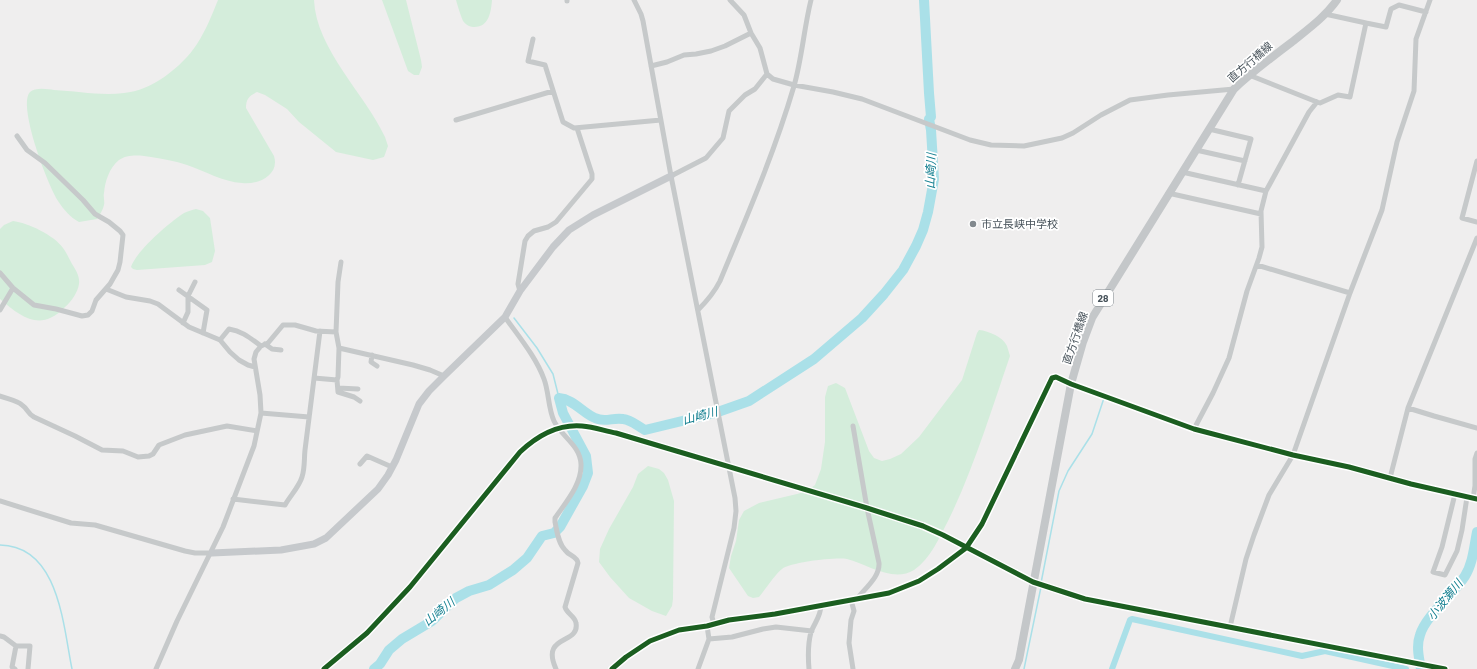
<svg xmlns="http://www.w3.org/2000/svg" width="1477" height="669" font-family="Barlow,'Noto Sans JP',sans-serif">
	<style>
		.green { fill: #d4eddb }
		.lines { fill: none; stroke-linecap: round; stroke-linejoin: round }
		.stream { stroke: #aae0e8; stroke-width: 1.5 }
		.canal { stroke: #aae0e8; stroke-width: 6 }
		.river { stroke: #aae0e8; stroke-width: 10 }
		.street { stroke: #c6c9ca; stroke-width: 5 }
		.secondary { stroke: #c6c9cc; stroke-width: 7 }
		.primary { stroke: #c4c7c9; stroke-width: 8 }
		.cycleway-casing { stroke: #fff; stroke-width: 8 }
		.cycleway { stroke: #1b5e20; stroke-width: 5 }
		.poi-dot { fill: #82898e; stroke: #fff; stroke-width: 1.5 }
		.labels { text-anchor: middle; stroke-width: 3.5; stroke-linejoin: round; paint-order: stroke }
		.shield { fill: #fff; stroke: #7e868c; stroke-width: 1 }
		.shield-label { font-size: 10px; font-weight: bold; fill: #47525a }
		.street-label { font-size: 11px; fill: #47525a; stroke: #fff }
		.poi-label { font-size: 11px; fill: #47525a; stroke: #fff; text-anchor: start }
		.water-label { font-size: 12px; font-style: italic; fill: #158091; stroke: #fff }
	</style>
	<rect width="100%" height="100%" fill="#efeeee"/>
	<!-- green -->
	<path class="green" d="M218 0H314C316 49 365 94 385 137L388 146 384 157 373 160 336 152 299 122 287 109 265 95 257 92C249 96 246 99 246 108L274 156C280 175 258 185 242 183 223 182 205 171 187 165 175 161 163 159 151 157 141 155 127 154 119 160 109 168 105 182 104 193 103 197 105 201 104 205 103 210 100 214 97 219L79 222C70 217 64 210 58 201 48 186 17 105 30 92 35 87 48 89 54 90 77 91 101 96 124 93 151 91 182 67 197 44 206 30 212 15 218 0Z
		M382 0H406L421 60 422 67 419 75H414L408 71Z
		M456 0H492C491 12 489 28 473 27 470 27 465 24 463 21 460 14 458 7 456 0Z
		M196 209 203 211 210 218 215 251 212 262 205 265 137 270 133 269 131 267C136 251 170 222 184 213 188 211 192 210 196 209Z
		M13 221C28 223 54 235 63 248 67 253 69 259 72 264 76 270 80 277 79 284 78 292 71 302 65 307 41 332 22 318 0 299V229L4 225Z
		M979 330C989 331 1003 337 1007 346 1008 349 1009 353 1010 356 991 411 974 468 948 521 939 538 931 558 914 570 893 583 867 564 847 559 836 557 791 562 782 569 777 572 764 591 759 597L753 598 748 596 729 568 731 556 736 541 739 520 744 511 759 503 797 494 807 491 815 485 821 469 825 442V397L828 386 836 383 845 388 869 451 874 458 882 461 890 459 901 454 919 437 962 380 977 333Z
		M648 466 659 469 664 473 668 480 674 501 673 599 672 606 666 616 652 611 629 598 610 577 599 562 600 549 609 529 633 487 638 474Z"/>
	<g class="lines">
		<!-- stream -->
		<path class="stream" d="M514 318 537 348 553 374 559 398
			M0 545C59 546 63 625 72 669
			M1041 583 1059 491 1068 471 1092 434 1104 398
			M1024 669 1041 587"/>
		<!-- canal -->
		<path class="canal" d="M1112 669 1130 620 1132 619 1302 656 1325 651 1406 669"/>
		<!-- river -->
		<path class="river" d="M374 669 380 664 389 650 402 639 432 621 456 598 469 591 489 585 513 570 527 558 542 536 554 533 560 527 583 486 588 473 586 456 563 413 559 398C573 399 583 413 595 418 605 423 613 417 623 419 632 420 637 426 645 430L715 413 749 401 814 359 862 318 884 294 903 270 916 246 923 230 928 212 934 179 931 130 929 119 931 117 929 93 924 0
			M1421 669C1419 658 1416 646 1420 635 1426 615 1453 595 1465 576 1473 563 1474 547 1477 532"/>
		<!-- street -->
		<path class="street" d="M567 0V1
			M634 0 641 14 643 21 671 176 735 498 736 511 734 528 712 617 714 624
			M730 0 744 15 751 33 760 48 767 74 773 79 794 85 833 92 862 99 970 140 991 145 1024 146 1062 138 1073 133 1101 115 1130 100 1168 95 1234 89
			M1325 14 1366 23
			M533 39 528 61 545 65 563 122 574 128 661 120
			M651 66 667 62 684 55 696 54 711 51 725 46 751 33
			M1249 75 1317 102 1320 103 1338 95 1350 97 1366 23 1386 27 1391 9 1399 5 1426 12
			M456 120 553 91
			M1209 129 1251 139 1238 185
			M1196 150 1245 161
			M1477 161 1462 218 1477 222
			M1182 172 1266 191
			M671 176 706 158 723 138 729 111 745 95 755 89 767 74
			M1168 193 1261 214
			M341 262 338 282 336 332 339 348 413 365 430 370 444 376
			M1257 265 1350 293
			M0 273 13 288 34 305 56 309 82 316 88 315 92 311 96 300 110 284 118 270 120 262 123 235 120 231 109 222 95 214 83 200 45 163 27 150 17 136
			M106 289 126 297 150 301 158 304 189 327 220 340 230 352 239 360 248 365 255 367
			M179 290 207 310 203 333
			M520 291 518 284 525 241 528 236 534 231 548 227 556 222 592 179V174L577 128
			M0 310 13 288
			M698 310C707 301 714 293 720 281 747 216 774 154 794 86 802 58 804 28 811 0
			M505 317C519 337 536 357 544 379 549 392 548 408 554 421 561 436 580 445 581 464 582 484 566 502 555 518V522C557 531 558 543 565 550 569 556 577 556 578 563L565 607C567 614 575 616 576 623 580 645 540 634 556 669
			M183 323 188 312V296L195 282
			M220 340 229 329C242 331 250 338 261 346
			M265 344 272 349 281 350
			M372 355 371 362 377 366
			M314 378 337 380 338 377 339 348
			M337 380 338 392 354 397 360 401
			M338 388 358 389
			M0 396C7 399 17 400 22 405 28 409 27 413 34 417L75 436 102 450 123 451 138 457 149 456 153 454 159 445 185 435 227 426 257 431
			M1408 408 1434 416 1477 428
			M261 413 309 417
			M853 426 867 508 879 563C880 577 865 588 857 599
			M1194 429 1213 393 1229 358 1247 291 1259 258 1262 247 1261 211 1266 191 1309 112 1317 102
			M360 464 367 456 392 467
			M1390 478 1408 408 1477 238
			M1455 494 1442 547 1433 572 1445 575 1457 551 1462 530 1467 497
			M233 499 285 505C290 496 299 487 302 477 305 468 304 459 305 450L320 331
			M1473 499 1475 486V459L1477 453
			M0 501 71 523 95 525 185 551 195 553H212
			M851 600 854 611 851 620 849 643 853 669
			M1230 627 1246 559 1254 535 1269 495 1293 455 1350 293 1382 210 1397 142 1414 91 1416 39 1430 0
			M0 636 4 637 16 646
			M709 639 732 637 763 629 776 627 812 631
			M15 669 12 667 16 646H30L28 669
			M156 669 177 621 223 527 254 446 261 413 260 395 254 359 256 352 261 346 268 343 283 325H295L316 331 336 332
			M612 669 626 657 650 641 679 630 707 626 729 620 775 614 889 593 919 581 938 569 966 548 982 524 1052 378 1056 377 1071 384 1194 429 1293 455 1349 467 1411 484 1477 499
			M698 669 709 639 707 626
			M809 669C808 657 808 643 811 632 815 622 821 616 821 605"/>
		<!-- secondary -->
		<path class="secondary" d="M212 553 281 550 314 544 326 538 378 489 388 475 396 460 419 404 429 391 444 376 505 317 520 291 553 247 569 230 593 215 671 176
			M324 669 367 633 410 587 520 452C537 436 559 424 582 426 594 427 605 431 616 433L867 508 923 526 943 535 1033 582 1085 599 1445 669"/>
		<!-- primary -->
		<path class="primary" d="M1015 669 1019 660 1071 384 1083 342 1092 318 1234 89C1252 72 1272 57 1292 42 1308 29 1325 17 1337 0"/>
		<defs>
			<path id="cycleway" d="M324 669 367 633 410 587 520 452C537 436 559 424 582 426 594 427 605 431 616 433L867 508 923 526 943 535 1033 582 1085 599 1445 669
				M612 669 626 657 650 641 679 630 707 626 729 620 775 614 889 593 919 581 938 569 966 548 982 524 1052 378 1056 377 1071 384 1194 429 1293 455 1349 467 1411 484 1477 499"/>
		</defs>
		<!-- cycleway casing -->
		<use href="#cycleway" class="cycleway-casing"/>
		<!-- cycleway -->
		<use href="#cycleway" class="cycleway"/>
	</g>
	<!-- markers -->
	<circle class="poi-dot" cx="973" cy="224" r="4"/>
	<g class="labels">
		<!-- shield labels -->
		<rect class="shield" x="1093" y="290" width="20" height="16" rx="3"/>
		<g class="shield-label">
			<text x="1103" y="302">28</text>
		</g>
		<!-- street labels -->
		<g class="street-label">
			<text transform="translate(1250 62) rotate(-41)" y="4">直方行橋線</text>
			<text transform="translate(1075 338) rotate(-71)" y="4">直方行橋線</text>
		</g>
		<!-- poi labels -->
		<g class="poi-label">
			<text x="981" y="228">市立長峡中学校</text>
		</g>
		<!-- water labels -->
		<g class="water-label">
			<text transform="translate(931 171) rotate(-88)" y="4">山崎川</text>
			<text transform="translate(700 416) rotate(-15)" y="4">山崎川</text>
			<text transform="translate(1445 600) rotate(-51)" y="4">小波瀬川</text>
			<text transform="translate(439 612) rotate(-39)" y="4">山崎川</text>
		</g>
	</g>
</svg>
